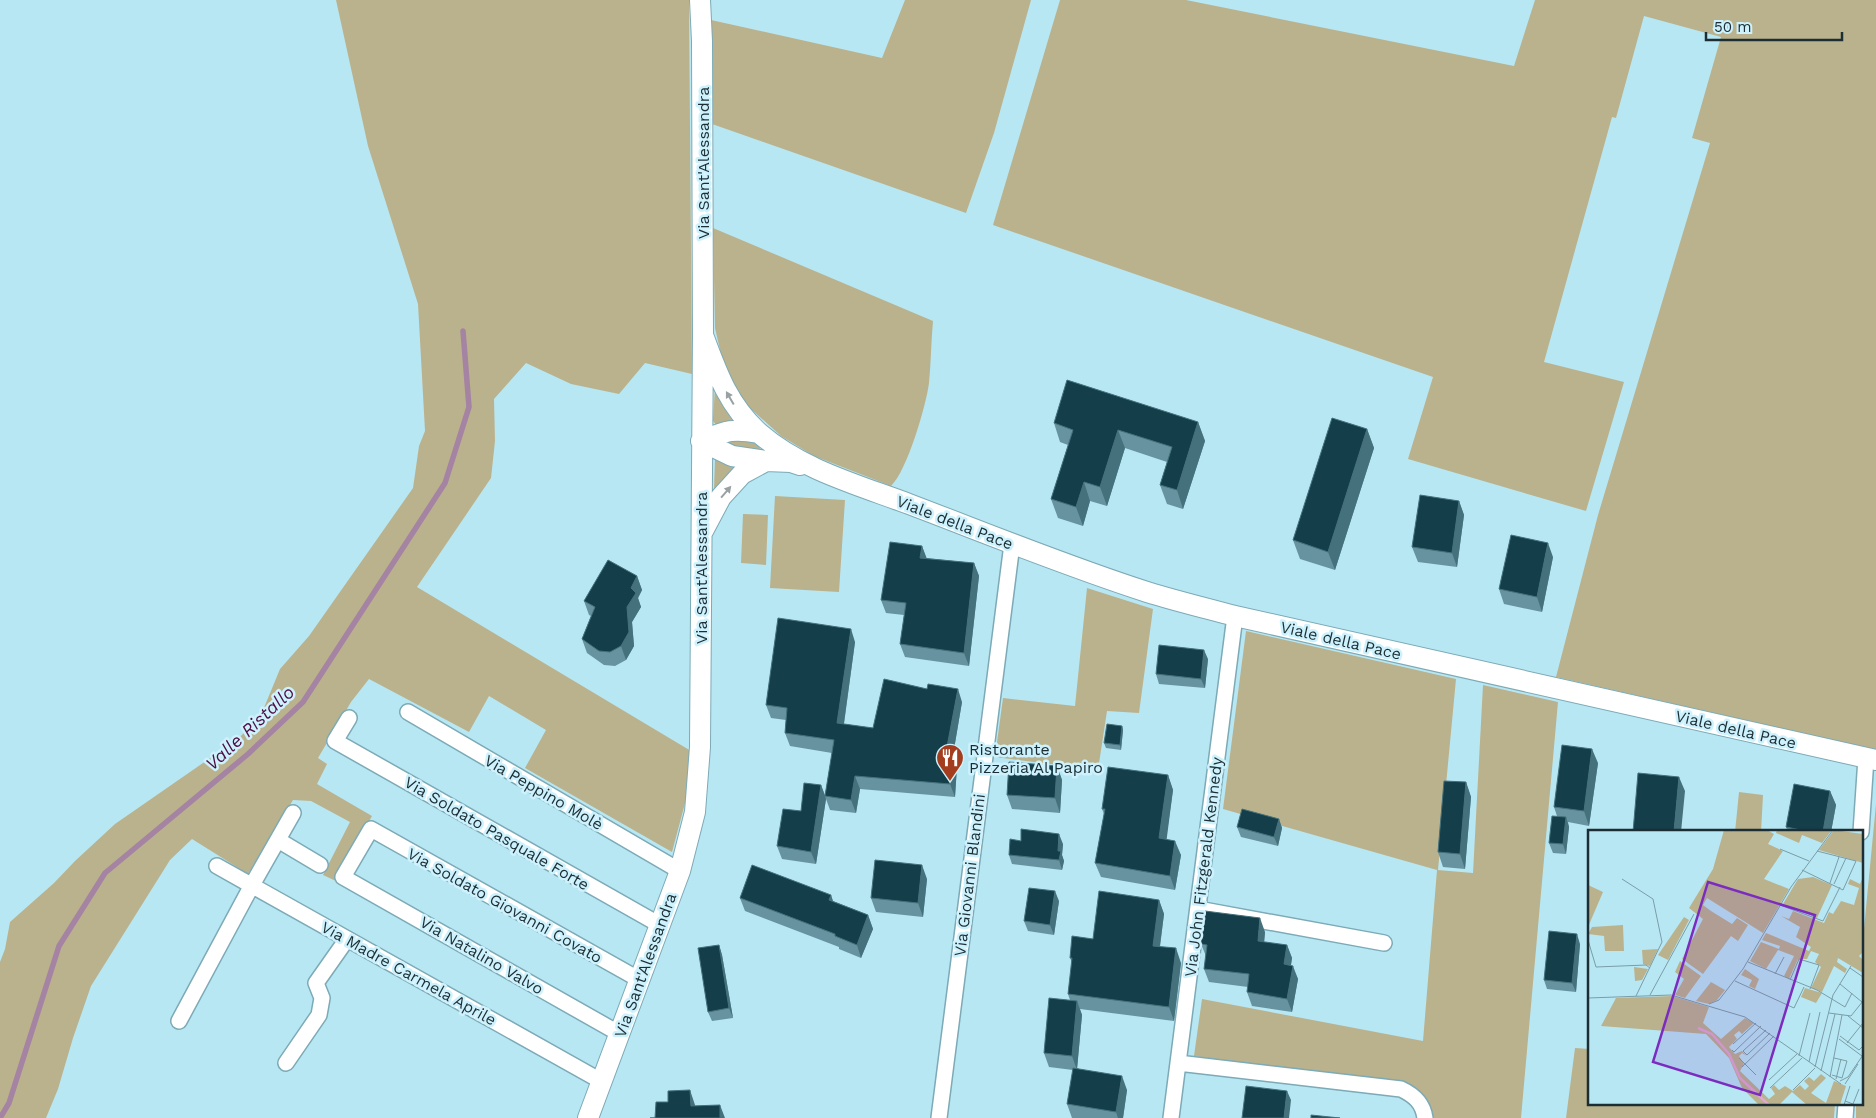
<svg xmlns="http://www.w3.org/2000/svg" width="1876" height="1118" font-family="'Work Sans',sans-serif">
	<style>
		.green { fill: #bab28d }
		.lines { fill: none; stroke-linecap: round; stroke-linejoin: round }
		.stream { stroke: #a583a2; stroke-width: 5.5 }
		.street-casing { stroke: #7caab6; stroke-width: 18 }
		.secondary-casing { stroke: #7caab6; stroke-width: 22 }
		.street { stroke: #fff; stroke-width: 15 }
		.secondary { stroke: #fff; stroke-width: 20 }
		.wall { fill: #66939f }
		.shaded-wall { fill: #45717d }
		.building { fill: #143f4a; stroke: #45717d }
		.oneway { fill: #99a1a3 }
		.labels { text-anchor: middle; stroke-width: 5; stroke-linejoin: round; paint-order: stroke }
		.street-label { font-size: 16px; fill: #1c2e33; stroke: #cdf2fd }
		.poi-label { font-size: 16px; fill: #1c2e33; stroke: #cdf2fd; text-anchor: start }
		.water-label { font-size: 18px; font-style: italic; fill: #4e0d42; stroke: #cdf2fd }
		.inset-river { fill: none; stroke: #e0a8d1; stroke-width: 2.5 }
		.inset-road { fill: none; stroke: #7a9da7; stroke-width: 1 }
		.view { fill: #7b2cbf; fill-opacity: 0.15; stroke: #7b2cbf; stroke-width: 2.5 }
		.inset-edge { fill: none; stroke: #1c2e33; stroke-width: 2.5 }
	</style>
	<rect width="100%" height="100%" fill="#b8e7f4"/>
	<!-- green -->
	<path class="green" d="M336 0H689L692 374 645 363 619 394 571 384 526 363 494 399 495 441 491 478 417 587 691 751 688 792 672 852 525 768 546 730 489 696 469 732 369 679 351 702 318 758 327 764 317 784 372 816 336 881 323 875 350 822 311 801 293 800 248 874 192 839 170 860 91 986 73 1038 58 1089 46 1118H0V962L5 949 10 922 54 883 75 861 115 824 239 738 261 715 280 669 309 636 413 488 419 446 425 431 418 304 368 146Z
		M905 0H1031L994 133 966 213 712 124 711 20 882 58Z
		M1060 0H1186L1514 66 1535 0H1876V750L1556 677 1598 515 1710 143 1692 138 1721 37 1644 16 1616 118 1612 117 1544 362 1624 382 1586 511 1408 459 1433 377 993 225Z
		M713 228 933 321C931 342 931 363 929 383 926 406 907 471 891 486L814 456 781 436 740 399 724 367 715 328Z
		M715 386 735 418 734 423 718 427 713 421Z
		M742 437 756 442 761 450 726 447 723 441Z
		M715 458 742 465 714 490Z
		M775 496 845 500 839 592 770 588Z
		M743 514 768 515 766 565 741 563Z
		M1087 588 1153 609 1139 713 1107 711 1098 770 995 757 1003 698 1075 706Z
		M1246 631 1456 679 1438 870 1473 873 1483 685 1558 702 1521 1118H1432C1427 1098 1421 1093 1403 1085L1194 1056 1202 999 1423 1041 1437 870 1223 809Z
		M1739 792 1763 795 1761 832H1735Z
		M1876 804V1118H1856V1104H1862L1863 939Z
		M1575 1048 1590 1049V1104H1835L1834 1118H1566Z"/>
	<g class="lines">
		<!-- stream -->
		<path class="stream" d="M0 1118 9 1103 59 946 105 873 248 754 303 702 445 483 469 407 463 331"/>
		<defs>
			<path id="street" d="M408 712 680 871
				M349 718 335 741 660 925
				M1861 832 1866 758
				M278 840 320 865
				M217 866 601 1081
				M1198 909 1384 943
				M179 1021 252 885 293 813
				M620 1034 343 877 371 829 640 980
				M286 1063 319 1015 322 998 316 983 347 939
				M1178 1063 1401 1089C1414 1095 1423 1103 1425 1118
				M939 1118 1012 544
				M1171 1118 1235 616
				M1845 1118 1846 1104"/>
			<path id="secondary" d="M703 335C717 373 728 405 759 433 800 469 858 485 909 504 988 534 1066 566 1147 592 1176 601 1205 608 1235 616L1876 760
				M701 441 732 456 766 461
				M701 441C726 431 732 428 759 433
				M703 531 721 497 742 474 766 461 791 462 800 465
				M588 1118 680 871 695 812 700 747 703 335 702 41 700 0"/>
		</defs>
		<!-- street casing -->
		<use href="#street" class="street-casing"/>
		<!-- secondary casing -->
		<use href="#secondary" class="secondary-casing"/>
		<!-- street -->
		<use href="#street" class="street"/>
		<!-- secondary -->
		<use href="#secondary" class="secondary"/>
	</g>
	<!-- wall -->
	<path class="wall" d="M1198 422 1205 441 1183 509 1167 504 1160 485 1167 462 1125 448 1107 506 1090 501 1083 526 1058 518 1051 499 1068 445 1060 442 1054 423Z
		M1367 429 1374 448 1335 570 1300 559 1293 540Z
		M1459 501 1464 515 1457 567 1418 562 1412 547Z
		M922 546 926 558 974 563 979 576 969 666 905 657 900 644 904 615 886 613 881 600Z
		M1553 557 1542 612 1504 604 1499 589Z
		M637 576 642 590 638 598 641 607 632 622 634 646 626 660 615 666 604 665 587 653 582 639 591 616 589 615 584 601Z
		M855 642 844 724 873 728 962 702 953 755 957 766 955 797 860 789 856 813 830 810 826 799 816 864 782 859 777 846 801 811 821 785 825 795 832 753 790 746 785 733 786 720 771 718 766 705Z
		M1208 659 1205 688 1159 684 1156 674Z
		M1122 726 1123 730 1121 750 1106 748 1104 743Z
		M1598 763 1589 826 1568 822 1569 827 1566 854 1553 853 1549 843 1557 816 1554 807Z
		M1057 766 1062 780 1060 813 1012 809 1007 795Z
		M1168 775 1173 790 1166 839 1181 855 1175 890 1101 877 1095 863 1104 814 1102 809Z
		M1466 782 1471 797 1465 869 1443 867 1438 852Z
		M1830 791 1836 805 1831 832H1788L1786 827Z
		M1279 819 1282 828 1278 846 1241 837 1237 827Z
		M1021 841 1063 844 1062 855 1064 861 1062 870 1012 864 1009 855Z
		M927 879 923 917 876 912 871 898Z
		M831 895 833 901 868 915 873 929 861 958 839 949V947L745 911 740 898Z
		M1159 900 1164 914 1160 947 1181 963 1174 1021 1080 1009 1082 1015 1077 1068 1127 1090 1123 1118H1072L1067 1104 1073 1070 1049 1067 1044 1053 1070 1000 1068 994 1072 962 1070 958 1093 939Z
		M1059 901 1054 935 1028 931 1024 921Z
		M1265 932 1264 942 1287 945 1292 958 1291 965 1298 979 1292 1012 1252 1006 1247 992 1248 987 1209 982 1204 969 1206 956 1201 944Z
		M1580 944 1576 992 1547 989 1544 980Z
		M719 945 722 955 733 1018 712 1021 708 1012Z"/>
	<!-- shaded-wall -->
	<path class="shaded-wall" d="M1198 422 1205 441 1183 509 1177 490Z
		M1367 429 1374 448 1335 570 1328 552Z
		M1118 430 1125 448 1107 506 1100 487Z
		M1084 482 1090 501 1083 526 1076 507Z
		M1459 501 1464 515 1457 567 1452 553Z
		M1548 543 1553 557 1542 612 1537 597Z
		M922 546 927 559 920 558Z
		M974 563 979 576 969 666 964 653Z
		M637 576 642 590 638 598 641 607 632 622 634 646 626 660 621 646 627 607 631 588Z
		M851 629 855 642 842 737 837 723Z
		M1204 650 1208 659 1205 688 1201 679Z
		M958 689 962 702 953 755 957 766 955 797 950 784 946 752Z
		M1122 726 1123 730 1121 750 1120 745Z
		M1592 749 1598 763 1589 826 1584 811Z
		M1057 766 1062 780 1060 813 1055 798Z
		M1168 775 1173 790 1165 852 1159 838Z
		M855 776 860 789 856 813 851 800Z
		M1679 777 1685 791 1681 832H1674Z
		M1466 782 1471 797 1465 869 1460 854Z
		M821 785 826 799 816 864 811 852Z
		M1830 791 1836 805 1831 832H1823Z
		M1566 817 1569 827 1566 854 1563 844Z
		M1279 819 1282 828 1278 846 1274 837Z
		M1059 834 1063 844 1062 855 1064 861 1062 870 1059 860 1058 851Z
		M1175 841 1181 855 1175 890 1170 876Z
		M922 865 927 879 923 917 918 903Z
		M1055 891 1059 901 1054 935 1050 925Z
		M831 895 835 908 829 900Z
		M1159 900 1164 914 1158 960 1153 946Z
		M868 915 873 929 861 958 857 945Z
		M1260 918 1265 932 1263 955 1258 941Z
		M1577 934 1580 944 1576 992 1572 983Z
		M719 945 722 955 733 1018 729 1008Z
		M1287 945 1292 958 1289 977 1284 964Z
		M1176 948 1181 963 1174 1021 1169 1007Z
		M1293 966 1298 979 1292 1012 1287 999Z
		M1077 1001 1082 1015 1077 1070 1072 1056Z
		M1122 1076 1127 1090 1123 1118H1118L1116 1112Z
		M690 1090 695 1105 696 1118 691 1106Z
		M1287 1091 1291 1100 1289 1118H1284Z
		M720 1105 725 1118H720Z"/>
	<!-- building -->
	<path class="building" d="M1067 380 1198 422 1177 490 1160 485 1172 447 1118 430 1100 487 1084 482 1076 507 1051 499 1073 430 1054 423Z
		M1332 418 1367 429 1328 552 1293 540Z
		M1420 495 1459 501 1452 553 1412 547Z
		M1511 535 1548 543 1537 597 1499 589Z
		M890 542 922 546 920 558 974 563 964 653 900 644 906 603 881 600Z
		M608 560 637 576 631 588 636 593 627 607 629 632 621 646 610 652 599 651 582 639 595 607 584 601Z
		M778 618 851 629 837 723 873 728 884 679 927 689 928 684 958 689 946 752 952 753 950 784 855 776 851 800 825 796 834 740 785 733 787 708 766 705Z
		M1159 645 1204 650 1201 679 1156 674Z
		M1107 724 1122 726 1120 745 1104 743Z
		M1562 745 1592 749 1584 811 1554 807Z
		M1009 762 1057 766 1055 798 1007 795Z
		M1108 767 1168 775 1159 838 1175 841 1170 876 1095 863 1105 809H1102Z
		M1638 773 1679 777 1674 832H1633Z
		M1444 781 1466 782 1460 854 1438 852Z
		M804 783 821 785 811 852 777 846 783 809 801 811Z
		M1794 784 1830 791 1823 832H1811L1786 827Z
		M1242 809 1279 819 1274 837 1237 827Z
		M1552 816 1566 817 1563 844 1549 843Z
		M1021 829 1059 834 1058 851H1061L1059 860 1009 855 1010 839 1021 841Z
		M875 860 922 865 918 903 871 898Z
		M752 865 831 895 829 900 868 915 857 945 835 936V934L740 898Z
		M1029 888 1055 891 1050 925 1024 921Z
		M1099 891 1159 900 1153 946 1176 948 1169 1007 1068 994 1072 958H1070L1072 936 1093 939Z
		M1205 911 1260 918 1258 941 1287 945 1284 964 1293 966 1287 999 1247 992 1249 974 1204 969 1207 945 1201 944Z
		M1549 931 1577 934 1572 983 1544 980Z
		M719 945 729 1008 708 1012 698 948Z
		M1049 998 1077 1001 1072 1056 1044 1053Z
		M1073 1068 1122 1076 1116 1112 1067 1104Z
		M1246 1086 1287 1091 1284 1118H1242Z
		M690 1090 691 1106 720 1105V1118H650H655L656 1102H668V1091Z
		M1311 1115 1340 1118H1311Z"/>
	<!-- one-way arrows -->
	<defs><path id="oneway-solid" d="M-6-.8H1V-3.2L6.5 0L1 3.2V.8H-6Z" transform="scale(1.25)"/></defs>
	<g class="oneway">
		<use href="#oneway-solid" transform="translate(730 398) rotate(-120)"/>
		<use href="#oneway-solid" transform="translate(726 492) rotate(-49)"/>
	</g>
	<!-- icons -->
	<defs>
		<symbol id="restaurant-pin" viewBox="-11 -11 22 30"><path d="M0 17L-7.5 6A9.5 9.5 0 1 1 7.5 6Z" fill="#a43d1d" stroke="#cdf2fd"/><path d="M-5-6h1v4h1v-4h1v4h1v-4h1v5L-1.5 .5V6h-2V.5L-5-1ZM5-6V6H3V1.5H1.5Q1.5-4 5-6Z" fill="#fff"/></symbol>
	</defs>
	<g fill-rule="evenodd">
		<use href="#restaurant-pin" x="934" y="742" width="32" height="43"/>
	</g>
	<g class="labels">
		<!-- street labels -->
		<g class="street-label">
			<text transform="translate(703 163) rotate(-90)" y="6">Via Sant'Alessandra</text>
			<text transform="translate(955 522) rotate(21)" y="6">Viale della Pace</text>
			<text transform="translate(701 568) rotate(-90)" y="6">Via Sant'Alessandra</text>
			<text transform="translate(1341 640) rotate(13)" y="6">Viale della Pace</text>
			<text transform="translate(1736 729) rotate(13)" y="6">Viale della Pace</text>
			<text transform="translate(544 792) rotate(30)" y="6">Via Peppino Molè</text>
			<text transform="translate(497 833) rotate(30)" y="6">Via Soldato Pasquale Forte</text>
			<text transform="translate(1203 867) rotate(-83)" y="6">Via John Fitzgerald Kennedy</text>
			<text transform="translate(969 875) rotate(-83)" y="6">Via Giovanni Blandini</text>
			<text transform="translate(505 905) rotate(29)" y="6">Via Soldato Giovanni Covato</text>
			<text transform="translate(482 955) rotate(30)" y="6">Via Natalino Valvo</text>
			<text transform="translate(645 965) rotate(-70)" y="6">Via Sant'Alessandra</text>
			<text transform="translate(409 973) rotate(29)" y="6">Via Madre Carmela Aprile</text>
		</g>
		<!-- poi labels -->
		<g class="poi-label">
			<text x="969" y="755">Ristorante<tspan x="969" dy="18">Pizzeria Al Papiro</tspan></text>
		</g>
		<!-- water labels -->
		<g class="water-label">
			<text transform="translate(250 728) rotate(-43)" y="6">Valle Ristallo</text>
		</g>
	</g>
	<!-- overview -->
	<g transform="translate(1588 830)">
		<rect width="275" height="275" fill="#b8e7f4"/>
		<path d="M136 0H179L186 4 180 14 195 21 176 49 201 59 175 103 119 68 115 75 123 81 144 94 149 88 160 95 150 111 143 106 115 144 94 129 115 89 101 78 125 39ZM189 0H244L234 13 214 5 211 13 188 3ZM246 0 275 4V33L231 20ZM225 47 244 55 229 88 195 74 210 49ZM275 47V122L271 126 275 130V143L250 128 249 132 259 139 257 143 246 136 234 162 223 158 233 137 227 132 231 124 223 121 219 129H210L201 149 196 146 206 126 190 120 178 139 162 131 173 112 191 119 192 116 174 110 178 103 221 121 223 117 208 107 212 97 193 86 201 89 205 81 236 93 241 82 245 84 253 71 266 75 271 58 260 54 262 49 272 54ZM0 55 15 62 0 97ZM96 87 101 90 80 130 70 125ZM35 95 36 121H17L16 106 0 104 4 97ZM70 119 62 136 55 134 54 120ZM92 131 113 146 97 168 87 165 96 149 87 142ZM46 137 60 139 54 150 47 151ZM157 139 171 149 167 159 161 156 164 150 153 145ZM123 152 137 160 129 170 121 174 108 171ZM217 158 234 163 228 173 213 167ZM84 166 121 177 115 193 133 209 157 188 166 193 154 204 151 201 146 205 149 209 141 217 147 224 154 221 159 226 154 223 151 226 156 234 152 241 181 269 187 264 183 258 186 255 191 260 197 256 205 261 212 255 217 260 221 256 216 251 221 247 226 251 233 244 238 248 223 263 238 273 246 251 258 256 252 275H219L204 262 191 275H171L154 258 141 228 118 204 13 196 28 168Z" fill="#bab28d"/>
		<path class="inset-river" d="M110 198 124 204 141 224 152 248 181 275"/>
		<path class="inset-road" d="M192 19 221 31M214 40 255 60 268 31 229 21M34 49 65 69 74 112 48 166M242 53 251 27M246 54 258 28M192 75 235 91 252 57M0 110 8 137 58 135 62 138M160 132 229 160 257 177 264 163M262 138 275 147M187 144 196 127M202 150 211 129 231 135 222 159M147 151 206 178 216 157M252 154 274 172M62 165 106 84M0 168 83 165 157 187 253 254M121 174 131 170 155 139 203 57 245 0M241 183 263 186 275 171M260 186 275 198M178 200 155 221 159 225 182 203M252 206 271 220 275 216M251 209 274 226M259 213 275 193M145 214 168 193M144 220 146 222 173 196M211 226 222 183M151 228 168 245M221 232 232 182M154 237 186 206M227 237 245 165 263 136M233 241 247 184M244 245 254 248 259 231 246 228M242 247 254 185M248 249 253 229M181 250 209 224M252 251 260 247 275 225M257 254 270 234M182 258 214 228M205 260 227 238M257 271 265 274 271 259M256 275 262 256"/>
		<path class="view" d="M120 52 227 85 172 265 65 232Z"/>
		<rect width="275" height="275" class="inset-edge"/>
	</g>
	<!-- scale -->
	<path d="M1706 32v8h136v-8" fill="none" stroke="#1c2e33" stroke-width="2.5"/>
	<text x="1714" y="32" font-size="15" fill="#1c2e33" stroke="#cdf2fd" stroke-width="4" paint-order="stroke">50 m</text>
</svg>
